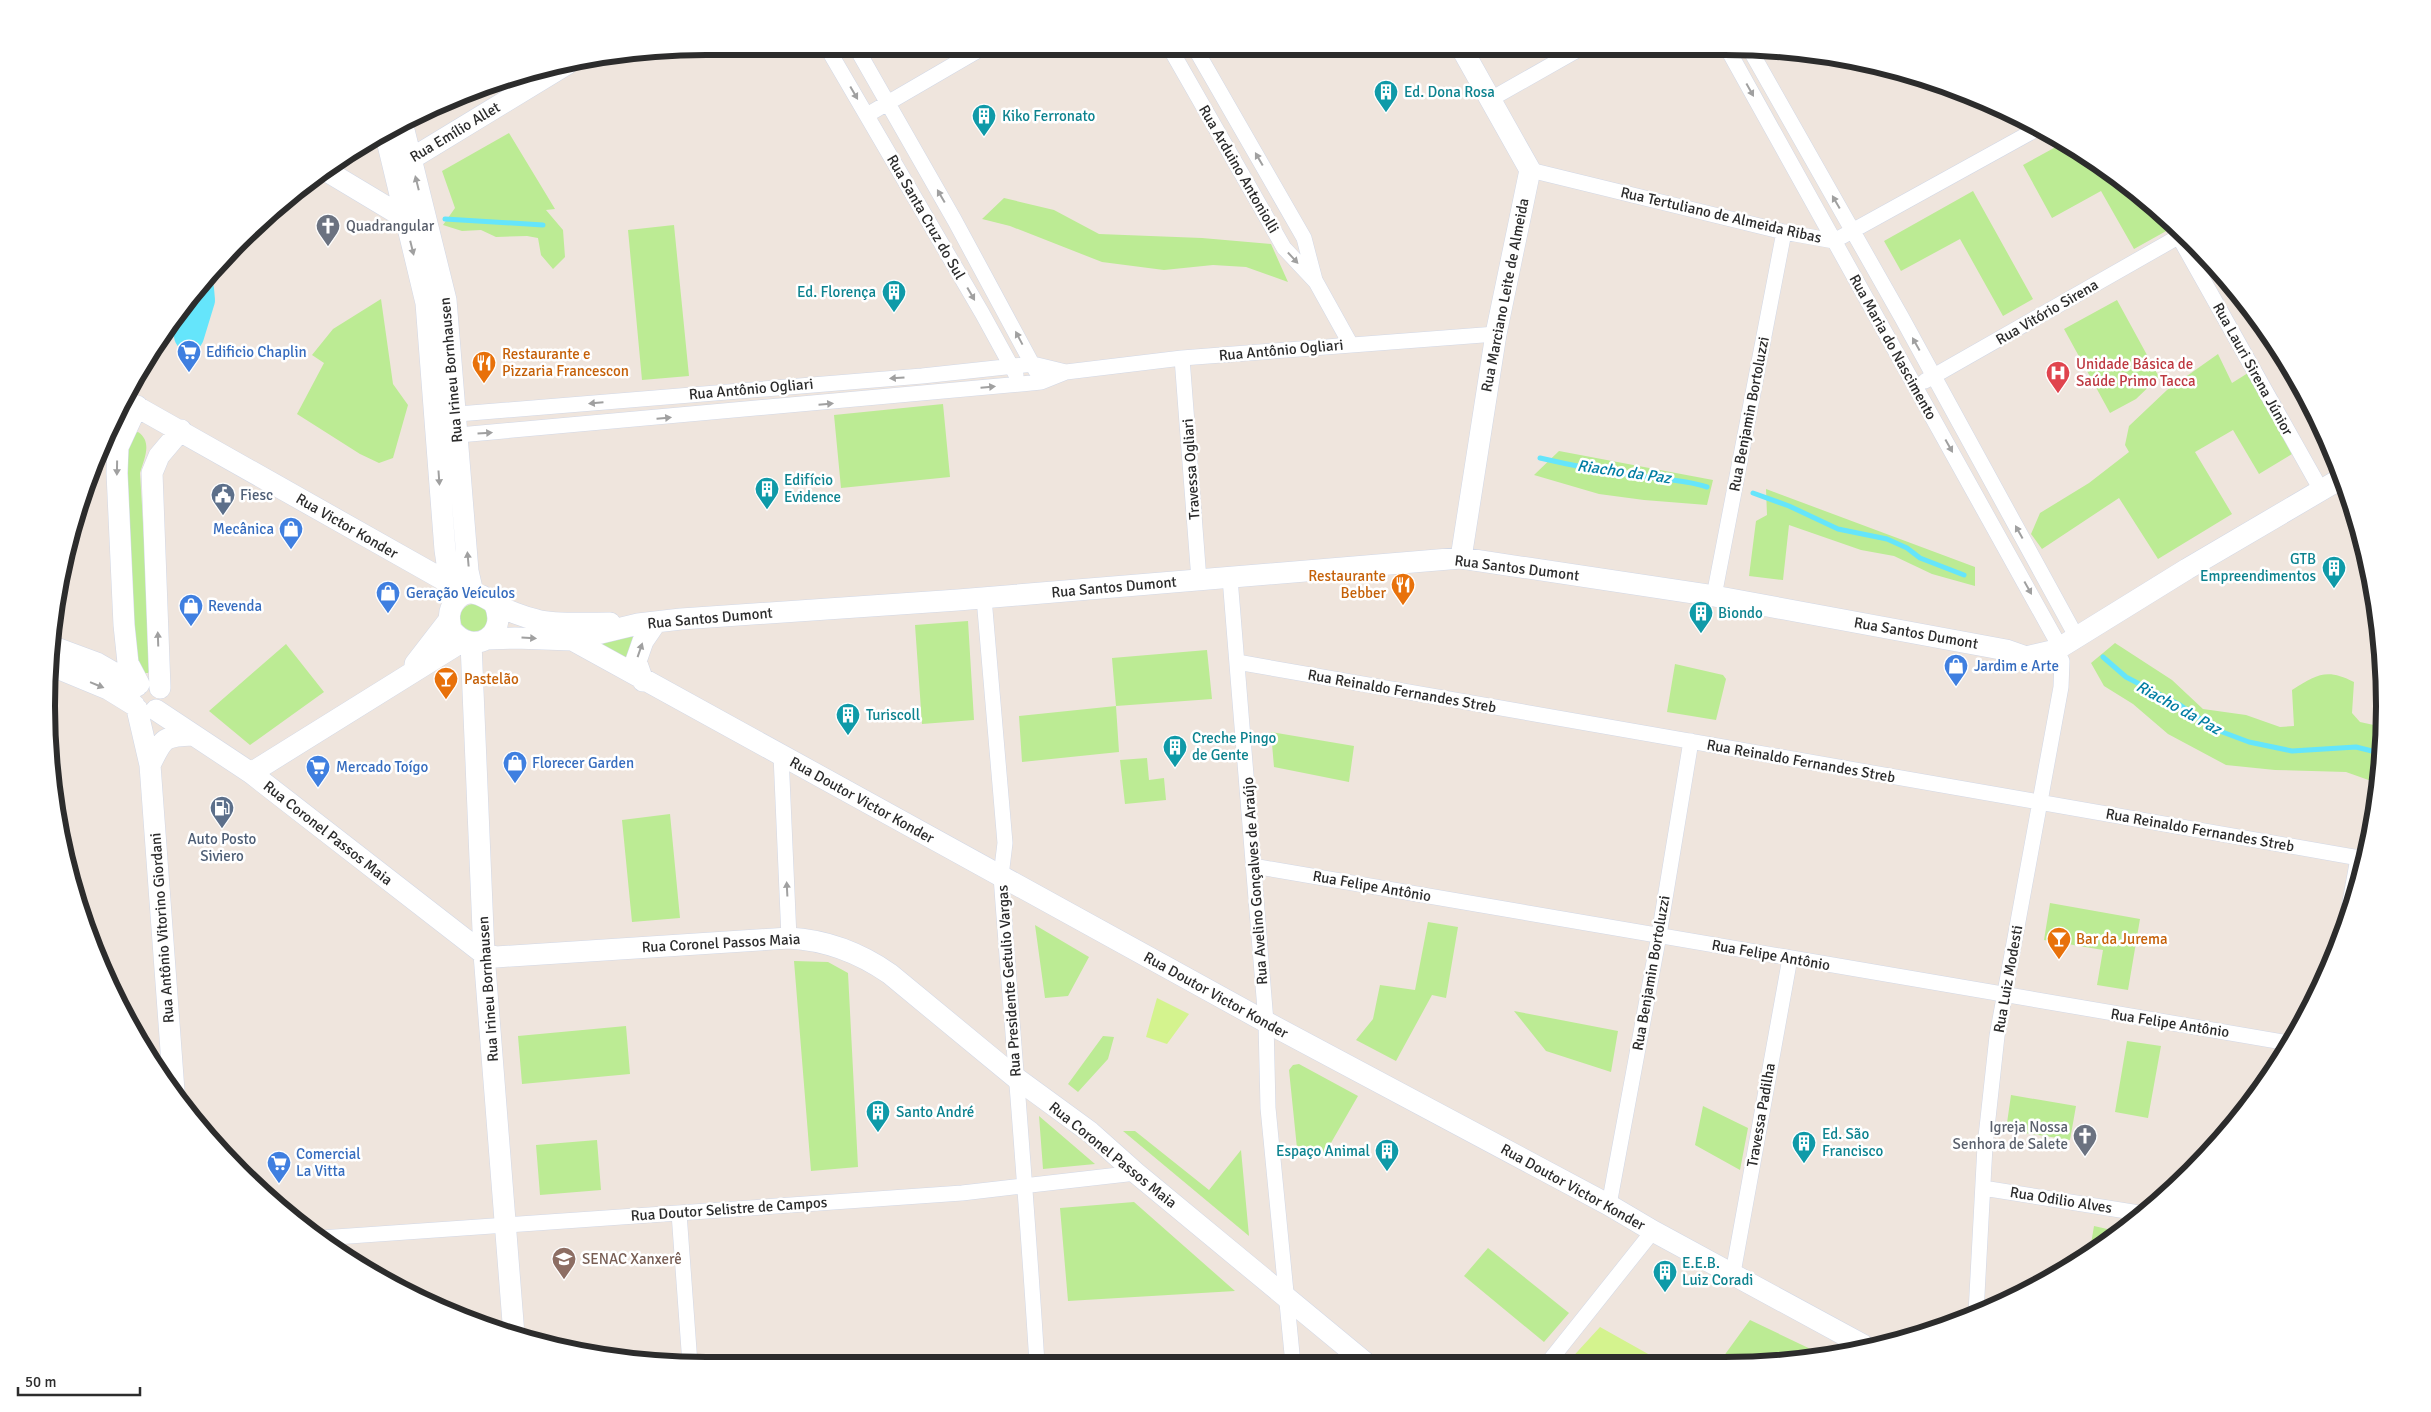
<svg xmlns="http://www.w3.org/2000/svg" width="2431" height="1412" font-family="Signika,sans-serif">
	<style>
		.green { fill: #bceb94 }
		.pitch { fill: #d4f38e }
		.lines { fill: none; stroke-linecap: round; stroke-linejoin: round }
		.stream { stroke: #65e5fb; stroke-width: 5 }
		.river { stroke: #65e5fb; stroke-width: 30 }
		.street-casing { stroke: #d2d8e6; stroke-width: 16 }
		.secondary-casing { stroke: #d2d8e6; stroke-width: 22 }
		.street { stroke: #fff; stroke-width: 15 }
		.secondary { stroke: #fff; stroke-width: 21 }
		.oneway { fill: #a0a0a0 }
		.labels { text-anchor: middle; stroke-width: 5; stroke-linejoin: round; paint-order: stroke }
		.culture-label { font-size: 15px; fill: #0d838f; stroke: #fff; text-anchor: start }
		.street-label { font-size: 15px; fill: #2c2c2c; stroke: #fff }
		.worship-label { font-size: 15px; fill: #5b616d; stroke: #fff; text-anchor: start }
		.shop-label { font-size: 15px; fill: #366cbe; stroke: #fff; text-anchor: start }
		.food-label { font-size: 15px; fill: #c56008; stroke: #fff; text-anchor: start }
		.health-label { font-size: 15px; fill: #be3a42; stroke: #fff; text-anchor: start }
		.service-label { font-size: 15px; fill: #4e5e75; stroke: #fff; text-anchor: start }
		.education-label { font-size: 15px; fill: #785e54; stroke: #fff; text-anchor: start }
		.water-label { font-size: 16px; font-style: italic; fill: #017ea3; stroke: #fff }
		.rim { fill: none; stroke: #2c2c2c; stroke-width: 6 }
	</style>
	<rect width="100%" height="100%" fill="#efe5dd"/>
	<!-- green -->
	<path class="green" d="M509 133 555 209 546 210 563 230 565 257 553 269 541 255 538 238 527 236 496 237 481 230 462 231 443 225 455 208 442 171Z
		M2063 143 2091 157 2158 212 2168 230 2134 249 2101 191 2052 218 2023 165Z
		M1973 191 2033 299 2003 316 1960 239 1901 271 1884 241Z
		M1004 198 1054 210 1099 234 1202 238 1271 244 1288 282 1246 267 1213 265 1164 270 1102 262 1010 226 982 219Z
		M674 225 689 376 642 380 628 230Z
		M381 299 393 384 408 405 393 458 379 463 360 454 297 414 324 363 312 355 333 329Z
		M2117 300 2159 377 2136 399 2110 413 2064 329Z
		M2218 354 2232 383 2248 373 2292 454 2259 474 2233 430 2195 452 2232 514 2158 559 2119 498 2042 549 2031 534 2040 513 2089 483 2129 452 2125 445 2129 426 2167 390Z
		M943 404 950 477 841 488 834 415Z
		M138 432C153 442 144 459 140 473L152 669 148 673H144L132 664 119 475 131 434Z
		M1559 451 1713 480 1707 505 1644 500 1599 494 1534 475Z
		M1766 489 1975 567V586L1932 574 1894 556 1861 550 1789 525 1783 580 1749 576 1756 521 1767 515Z
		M460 618a14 14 0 1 1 28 0a14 14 0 1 1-28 0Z
		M968 621 974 720 922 724 915 625Z
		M639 631 630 660 588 643Z
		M2115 643 2172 680 2203 709 2246 715 2280 727 2294 726 2292 690C2317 674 2327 668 2354 682L2352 713 2360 722 2383 727 2377 783 2346 772 2275 770 2226 765 2168 734 2133 704 2104 686 2091 663Z
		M286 644 324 692 250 745 209 711Z
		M1207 650 1212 699 1116 706 1119 752 1022 762 1019 716 1116 706 1112 658Z
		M1675 664 1723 675 1726 679 1716 720 1667 712Z
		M1271 732 1354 746 1349 782 1274 767Z
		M1147 758 1149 780 1164 778 1166 800 1125 804 1120 760Z
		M670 814 680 918 632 922 622 820Z
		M2050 903 2140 919 2128 990 2097 985 2103 950 2044 940Z
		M1428 922 1458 927 1446 998 1432 995 1396 1061 1356 1040 1373 1019 1380 985 1415 990Z
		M1035 925 1089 957 1068 996 1045 998Z
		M794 961 828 962 848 973 858 1167 811 1171Z
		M1514 1011 1618 1031 1611 1072 1546 1051Z
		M626 1026 630 1074 522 1084 518 1036Z
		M1103 1036 1114 1037 1108 1059 1078 1092 1068 1084Z
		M2127 1041 2161 1046 2148 1118 2115 1112Z
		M1299 1064 1358 1096 1324 1155 1298 1158 1289 1070 1293 1065Z
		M2011 1095 2076 1106 2070 1140 2006 1130Z
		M1703 1106 1748 1128 1740 1170 1695 1145Z
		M1039 1116 1095 1164 1043 1169Z
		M1123 1131H1135L1209 1190 1241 1150 1249 1236Z
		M597 1140 601 1190 540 1195 536 1145Z
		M1134 1202 1235 1291 1068 1301 1060 1208Z
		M2094 1226 2116 1231 2090 1250Z
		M1488 1248 1569 1313 1544 1342 1464 1276Z
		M1750 1320 1821 1354 1768 1364H1718Z"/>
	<!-- pitch -->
	<path class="pitch" d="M1157 998 1189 1014 1167 1044 1146 1037Z
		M1600 1327 1666 1364H1570L1567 1363Z"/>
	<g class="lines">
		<!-- stream -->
		<path class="stream" d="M445 219 543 225
			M1540 458C1570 465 1601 471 1631 475 1657 479 1682 479 1707 487
			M1753 493 1789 506 1838 529 1887 539 1907 548 1920 558 1964 575
			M2103 657 2126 677 2180 705 2217 730 2249 742 2292 751 2356 747 2380 753"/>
		<!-- river -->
		<path class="river" d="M189 336 200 300 199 289"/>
		<defs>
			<path id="street" d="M1727 48 2060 647
				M1749 48 1902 318 2076 636
				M1171 50 1284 248 1316 282 1351 345
				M1196 50 1304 238 1315 280
				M829 51 982 313 1016 375
				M858 51 955 221 1036 371
				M1491 99 1581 48
				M867 115 977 51
				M1530 170 1784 232 1834 241 2035 130
				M2170 221 2321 490
				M1182 358 1199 580
				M1925 381 2178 237
				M446 415 922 376 1033 364 1066 372
				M448 436 1021 384 1041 382 1066 372 1182 358 1496 334
				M1230 578 1266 1022 1268 1108 1293 1364
				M1714 596 1784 232
				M984 598 1005 843 1001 876C1013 1039 1027 1201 1037 1364
				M1237 662 2365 859
				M781 755 789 938
				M1253 866 2289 1043
				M2348 913 2358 858
				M1983 1188 2139 1213
				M1609 1205 1659 935 1691 741
				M679 1213 690 1364
				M321 1238 962 1193 1136 1173
				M1733 1273 1790 958
				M1976 1313 1985 1146 1997 1036 2061 687 2062 661 2056 650
				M1547 1364 1653 1231"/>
			<path id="secondary" d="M402 122 446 300 468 571 473 593
				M385 132 426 303 445 550 453 604
				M401 165 567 64
				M325 170 410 221
				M123 399 458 588
				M137 406 118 447 117 473 124 625 128 663 139 684
				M1461 558 1496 334 1530 170 1462 49
				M494 603C510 635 473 658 451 629 449 619 448 611 454 603 466 586 481 594 494 603 505 610 524 617 537 620 555 625 591 623 610 623
				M538 621 1266 1022 1609 1205 1653 1231 1863 1345
				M487 639 515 638 572 640 638 624 681 619 958 600 1461 558 1714 596 2006 650 2026 657 2056 650 2187 569 2342 478
				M471 643 484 954 514 1335
				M51 646 97 663 137 686
				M415 664 449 620
				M50 665 108 689 134 705
				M643 681 636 661 643 641 656 622
				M160 688 152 473 159 456 181 430
				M137 709 150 765 174 1091
				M156 710 251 773 484 954 496 957 789 938C826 940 860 953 890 974L1016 1078 1090 1132 1136 1173 1367 1364
				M150 765C163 739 162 736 192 735
				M251 773 463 641"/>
		</defs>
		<!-- street casing -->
		<use href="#street" class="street-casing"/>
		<!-- secondary casing -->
		<use href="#secondary" class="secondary-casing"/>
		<!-- street -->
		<use href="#street" class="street"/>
		<!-- secondary -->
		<use href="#secondary" class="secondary"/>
	</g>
	<!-- one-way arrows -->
	<defs><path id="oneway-solid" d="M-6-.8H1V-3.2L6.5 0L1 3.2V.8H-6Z" transform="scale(1.25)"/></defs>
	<g class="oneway">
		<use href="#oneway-solid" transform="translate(1750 90) rotate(61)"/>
		<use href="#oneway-solid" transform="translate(854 93) rotate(60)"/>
		<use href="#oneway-solid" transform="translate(1259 159) rotate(-120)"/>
		<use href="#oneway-solid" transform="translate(417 183) rotate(-104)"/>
		<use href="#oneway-solid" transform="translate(941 196) rotate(-120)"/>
		<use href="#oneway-solid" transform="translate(1836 202) rotate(-120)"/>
		<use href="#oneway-solid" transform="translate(412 248) rotate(76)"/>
		<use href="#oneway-solid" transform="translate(1293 258) rotate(47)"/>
		<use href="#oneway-solid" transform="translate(971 294) rotate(60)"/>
		<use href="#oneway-solid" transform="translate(1019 338) rotate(-118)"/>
		<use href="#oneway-solid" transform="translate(1916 344) rotate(-119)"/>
		<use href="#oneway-solid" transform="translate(897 378) rotate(176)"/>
		<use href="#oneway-solid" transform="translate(988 387) rotate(-5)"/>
		<use href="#oneway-solid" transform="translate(596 403) rotate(175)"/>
		<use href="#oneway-solid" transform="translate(826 404) rotate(-5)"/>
		<use href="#oneway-solid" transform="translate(664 418) rotate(-5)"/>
		<use href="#oneway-solid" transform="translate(485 433) rotate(-4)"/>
		<use href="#oneway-solid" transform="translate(1949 446) rotate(61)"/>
		<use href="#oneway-solid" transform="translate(117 468) rotate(91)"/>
		<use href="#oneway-solid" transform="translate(439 478) rotate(86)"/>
		<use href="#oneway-solid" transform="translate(2019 532) rotate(-119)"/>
		<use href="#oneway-solid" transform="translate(468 559) rotate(-95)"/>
		<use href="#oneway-solid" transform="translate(2028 588) rotate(61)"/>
		<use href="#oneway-solid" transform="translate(529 638) rotate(3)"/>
		<use href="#oneway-solid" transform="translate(158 639) rotate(-92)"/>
		<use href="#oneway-solid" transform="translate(640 650) rotate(-71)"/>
		<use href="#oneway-solid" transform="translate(97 685) rotate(22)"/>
		<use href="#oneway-solid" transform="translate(787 889) rotate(-93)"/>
	</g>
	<!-- icons -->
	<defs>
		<symbol id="building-pin" viewBox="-11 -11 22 30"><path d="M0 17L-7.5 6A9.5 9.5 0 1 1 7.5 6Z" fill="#0f9aa8" stroke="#fff"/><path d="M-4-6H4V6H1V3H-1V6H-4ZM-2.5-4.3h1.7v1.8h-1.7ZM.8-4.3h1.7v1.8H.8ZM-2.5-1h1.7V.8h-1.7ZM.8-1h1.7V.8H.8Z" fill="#fff"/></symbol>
		<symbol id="church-pin" viewBox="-11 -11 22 30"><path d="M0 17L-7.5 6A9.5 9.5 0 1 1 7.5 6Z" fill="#6b7280" stroke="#fff"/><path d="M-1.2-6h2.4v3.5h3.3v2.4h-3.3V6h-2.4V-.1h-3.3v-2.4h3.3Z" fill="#fff"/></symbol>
		<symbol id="supermarket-pin" viewBox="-11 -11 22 30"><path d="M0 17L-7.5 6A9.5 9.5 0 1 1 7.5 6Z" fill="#3f7fe0" stroke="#fff"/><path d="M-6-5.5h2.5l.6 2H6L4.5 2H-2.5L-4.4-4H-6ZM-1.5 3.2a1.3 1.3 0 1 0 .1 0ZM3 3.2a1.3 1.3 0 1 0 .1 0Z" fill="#fff"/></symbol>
		<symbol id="restaurant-pin" viewBox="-11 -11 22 30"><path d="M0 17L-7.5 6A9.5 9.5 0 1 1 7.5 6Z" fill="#e8710a" stroke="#fff"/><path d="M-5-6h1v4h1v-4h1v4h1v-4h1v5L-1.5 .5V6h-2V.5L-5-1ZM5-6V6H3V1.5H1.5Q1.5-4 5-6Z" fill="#fff"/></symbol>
		<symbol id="hospital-pin" viewBox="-11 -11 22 30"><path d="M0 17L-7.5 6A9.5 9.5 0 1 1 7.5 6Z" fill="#e0444e" stroke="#fff"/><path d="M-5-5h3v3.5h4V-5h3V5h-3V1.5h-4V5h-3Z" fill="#fff"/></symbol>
		<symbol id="civic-pin" viewBox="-11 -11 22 30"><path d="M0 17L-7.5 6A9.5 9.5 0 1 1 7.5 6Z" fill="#5c6f8a" stroke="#fff"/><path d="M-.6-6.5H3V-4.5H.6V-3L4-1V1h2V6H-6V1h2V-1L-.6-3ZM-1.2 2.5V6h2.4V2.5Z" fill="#fff"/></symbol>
		<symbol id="shop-pin" viewBox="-11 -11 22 30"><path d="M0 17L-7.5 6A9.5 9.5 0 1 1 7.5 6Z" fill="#3f7fe0" stroke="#fff"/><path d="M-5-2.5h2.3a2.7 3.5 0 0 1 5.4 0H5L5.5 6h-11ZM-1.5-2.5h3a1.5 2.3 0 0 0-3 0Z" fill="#fff"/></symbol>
		<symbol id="bar-pin" viewBox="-11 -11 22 30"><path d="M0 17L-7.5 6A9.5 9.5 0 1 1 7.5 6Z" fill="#e8710a" stroke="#fff"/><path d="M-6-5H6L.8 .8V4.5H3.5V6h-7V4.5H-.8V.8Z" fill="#fff"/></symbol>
		<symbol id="fuel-pin" viewBox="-11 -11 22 30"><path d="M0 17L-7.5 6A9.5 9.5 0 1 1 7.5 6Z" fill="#5c6f8a" stroke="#fff"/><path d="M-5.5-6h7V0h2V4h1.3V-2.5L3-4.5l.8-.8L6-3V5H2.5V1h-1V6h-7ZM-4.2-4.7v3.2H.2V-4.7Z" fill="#fff"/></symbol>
		<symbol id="university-pin" viewBox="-11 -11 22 30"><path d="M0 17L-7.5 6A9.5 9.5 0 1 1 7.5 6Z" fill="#8d6e63" stroke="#fff"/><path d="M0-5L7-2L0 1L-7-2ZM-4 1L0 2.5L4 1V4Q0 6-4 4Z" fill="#fff"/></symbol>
	</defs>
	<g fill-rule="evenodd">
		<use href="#building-pin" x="1372" y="78" width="28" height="38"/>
		<use href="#building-pin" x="970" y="102" width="28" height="38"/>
		<use href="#church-pin" x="314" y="212" width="28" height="38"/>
		<use href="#building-pin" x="880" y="278" width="28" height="38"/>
		<use href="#supermarket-pin" x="175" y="338" width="28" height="38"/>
		<use href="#restaurant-pin" x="470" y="349" width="28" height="38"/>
		<use href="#hospital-pin" x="2044" y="359" width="28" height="38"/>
		<use href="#building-pin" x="753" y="475" width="28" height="38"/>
		<use href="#civic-pin" x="209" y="481" width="28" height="38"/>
		<use href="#shop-pin" x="277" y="515" width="28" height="38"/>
		<use href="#building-pin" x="2320" y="554" width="28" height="38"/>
		<use href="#restaurant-pin" x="1389" y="571" width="28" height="38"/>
		<use href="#shop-pin" x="374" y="579" width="28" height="38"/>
		<use href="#shop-pin" x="177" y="592" width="28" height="38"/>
		<use href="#building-pin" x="1687" y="599" width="28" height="38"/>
		<use href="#shop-pin" x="1942" y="652" width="28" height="38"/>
		<use href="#bar-pin" x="432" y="665" width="28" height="38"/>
		<use href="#building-pin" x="834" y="701" width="28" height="38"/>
		<use href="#building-pin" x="1161" y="733" width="28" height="38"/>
		<use href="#shop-pin" x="501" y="749" width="28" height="38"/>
		<use href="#supermarket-pin" x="304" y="753" width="28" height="38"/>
		<use href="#fuel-pin" x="208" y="794" width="28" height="38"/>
		<use href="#bar-pin" x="2045" y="925" width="28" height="38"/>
		<use href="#building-pin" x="864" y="1098" width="28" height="38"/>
		<use href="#church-pin" x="2071" y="1122" width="28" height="38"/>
		<use href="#building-pin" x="1790" y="1129" width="28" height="38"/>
		<use href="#building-pin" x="1373" y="1137" width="28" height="38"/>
		<use href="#supermarket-pin" x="265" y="1149" width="28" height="38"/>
		<use href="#university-pin" x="550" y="1245" width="28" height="38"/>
		<use href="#building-pin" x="1651" y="1258" width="28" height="38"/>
	</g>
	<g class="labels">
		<!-- culture labels -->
		<g class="culture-label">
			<text x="1404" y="97">Ed. Dona Rosa</text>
			<text x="1002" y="121">Kiko Ferronato</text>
			<text x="876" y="297" text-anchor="end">Ed. Florença</text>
			<text x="784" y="485">Edifício<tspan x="784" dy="17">Evidence</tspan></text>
			<text x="2316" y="564" text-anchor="end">GTB<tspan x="2316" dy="17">Empreendimentos</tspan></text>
			<text x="1718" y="618">Biondo</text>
			<text x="866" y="720">Turiscoll</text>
			<text x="1192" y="743">Creche Pingo<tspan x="1192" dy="17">de Gente</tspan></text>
			<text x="896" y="1117">Santo André</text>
			<text x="1822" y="1139">Ed. São<tspan x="1822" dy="17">Francisco</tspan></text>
			<text x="1370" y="1156" text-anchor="end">Espaço Animal</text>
			<text x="1682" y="1268">E.E.B.<tspan x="1682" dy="17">Luiz Coradi</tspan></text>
		</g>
		<!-- street labels -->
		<g class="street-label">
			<text transform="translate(455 132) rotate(-31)" y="5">Rua Emílio Allet</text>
			<text transform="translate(1239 169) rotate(60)" y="5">Rua Arduino Antoniolli</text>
			<text transform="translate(1721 215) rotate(13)" y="5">Rua Tertuliano de Almeida Ribas</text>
			<text transform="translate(926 217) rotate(60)" y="5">Rua Santa Cruz do Sul</text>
			<text transform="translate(1505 295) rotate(-79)" y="5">Rua Marciano Leite de Almeida</text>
			<text transform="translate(2047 312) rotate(-30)" y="5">Rua Vitório Sirena</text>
			<text transform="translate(1893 347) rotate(61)" y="5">Rua Maria do Nascimento</text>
			<text transform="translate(1281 350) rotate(-5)" y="5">Rua Antônio Ogliari</text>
			<text transform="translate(2253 369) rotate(61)" y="5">Rua Lauri Sirena Júnior</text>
			<text transform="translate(451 370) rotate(-95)" y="5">Rua Irineu Bornhausen</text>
			<text transform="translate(751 389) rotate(-5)" y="5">Rua Antônio Ogliari</text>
			<text transform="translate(1749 414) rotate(-79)" y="5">Rua Benjamin Bortoluzzi</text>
			<text transform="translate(1191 469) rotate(-94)" y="5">Travessa Ogliari</text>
			<text transform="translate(347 526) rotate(30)" y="5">Rua Victor Konder</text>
			<text transform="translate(1517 568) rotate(7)" y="5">Rua Santos Dumont</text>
			<text transform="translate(1114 587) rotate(-5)" y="5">Rua Santos Dumont</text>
			<text transform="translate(710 618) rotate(-5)" y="5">Rua Santos Dumont</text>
			<text transform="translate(1916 633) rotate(10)" y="5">Rua Santos Dumont</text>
			<text transform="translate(1402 691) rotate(10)" y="5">Rua Reinaldo Fernandes Streb</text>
			<text transform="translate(1801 761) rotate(10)" y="5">Rua Reinaldo Fernandes Streb</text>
			<text transform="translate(862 800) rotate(29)" y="5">Rua Doutor Victor Konder</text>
			<text transform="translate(2200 830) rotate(10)" y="5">Rua Reinaldo Fernandes Streb</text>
			<text transform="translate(328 833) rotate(38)" y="5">Rua Coronel Passos Maia</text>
			<text transform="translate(1255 881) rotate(-94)" y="5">Rua Avelino Gonçalves de Araújo</text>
			<text transform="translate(1372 886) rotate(10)" y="5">Rua Felipe Antônio</text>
			<text transform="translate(162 928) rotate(-94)" y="5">Rua Antônio Vitorino Giordani</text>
			<text transform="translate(721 943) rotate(-3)" y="5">Rua Coronel Passos Maia</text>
			<text transform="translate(1771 955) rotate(10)" y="5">Rua Felipe Antônio</text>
			<text transform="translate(1651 973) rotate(-80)" y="5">Rua Benjamin Bortoluzzi</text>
			<text transform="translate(2008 979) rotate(-80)" y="5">Rua Luiz Modesti</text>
			<text transform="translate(1009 981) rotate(-94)" y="5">Rua Presidente Getulio Vargas</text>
			<text transform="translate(488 989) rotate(-94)" y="5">Rua Irineu Bornhausen</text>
			<text transform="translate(1216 995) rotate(29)" y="5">Rua Doutor Victor Konder</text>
			<text transform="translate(2170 1023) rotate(9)" y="5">Rua Felipe Antônio</text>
			<text transform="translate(1761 1115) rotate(-80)" y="5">Travessa Padilha</text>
			<text transform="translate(1113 1155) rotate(39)" y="5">Rua Coronel Passos Maia</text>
			<text transform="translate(1573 1187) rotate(29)" y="5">Rua Doutor Victor Konder</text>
			<text transform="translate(2061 1200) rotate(9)" y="5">Rua Odilio Alves</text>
			<text transform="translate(729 1209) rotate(-4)" y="5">Rua Doutor Selistre de Campos</text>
		</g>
		<!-- worship labels -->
		<g class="worship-label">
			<text x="346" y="231">Quadrangular</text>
			<text x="2068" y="1132" text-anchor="end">Igreja Nossa<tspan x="2068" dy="17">Senhora de Salete</tspan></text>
		</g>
		<!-- shop labels -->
		<g class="shop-label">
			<text x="206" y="357">Edificio Chaplin</text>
			<text x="274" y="534" text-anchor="end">Mecânica</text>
			<text x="406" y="598">Geração Veículos</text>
			<text x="208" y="611">Revenda</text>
			<text x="1974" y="671">Jardim e Arte</text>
			<text x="532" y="768">Florecer Garden</text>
			<text x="336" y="772">Mercado Toígo</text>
			<text x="296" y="1159">Comercial<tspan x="296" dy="17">La Vitta</tspan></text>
		</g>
		<!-- food labels -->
		<g class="food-label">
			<text x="502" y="359">Restaurante e<tspan x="502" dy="17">Pizzaria Francescon</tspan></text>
			<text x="1386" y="581" text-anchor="end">Restaurante<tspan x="1386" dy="17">Bebber</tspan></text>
			<text x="464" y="684">Pastelão</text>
			<text x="2076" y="944">Bar da Jurema</text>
		</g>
		<!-- health labels -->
		<g class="health-label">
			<text x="2076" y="369">Unidade Básica de<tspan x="2076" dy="17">Saúde Primo Tacca</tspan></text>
		</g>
		<!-- service labels -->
		<g class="service-label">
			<text x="240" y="500">Fiesc</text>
			<text x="222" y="844" text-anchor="middle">Auto Posto<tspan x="222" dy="17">Siviero</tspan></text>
		</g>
		<!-- education labels -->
		<g class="education-label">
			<text x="582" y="1264">SENAC Xanxerê</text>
		</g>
		<!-- water labels -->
		<g class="water-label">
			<text transform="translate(1624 471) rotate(8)" y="6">Riacho da Paz</text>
			<text transform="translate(2179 707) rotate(29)" y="6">Riacho da Paz</text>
		</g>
	</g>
	<!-- crop -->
	<path d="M0 0H2431V1412H0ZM706 55H1725A651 651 0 0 1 2376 706V706A651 651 0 0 1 1725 1357H706A651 651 0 0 1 55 706V706A651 651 0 0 1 706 55Z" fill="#fff" fill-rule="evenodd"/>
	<path class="rim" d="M706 55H1725A651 651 0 0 1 2376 706V706A651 651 0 0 1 1725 1357H706A651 651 0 0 1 55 706V706A651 651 0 0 1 706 55Z"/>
	<!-- scale -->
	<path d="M18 1387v8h122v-8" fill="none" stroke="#2c2c2c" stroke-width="2.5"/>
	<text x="25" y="1387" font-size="15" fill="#2c2c2c" stroke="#ffffff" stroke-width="4" paint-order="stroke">50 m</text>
</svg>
